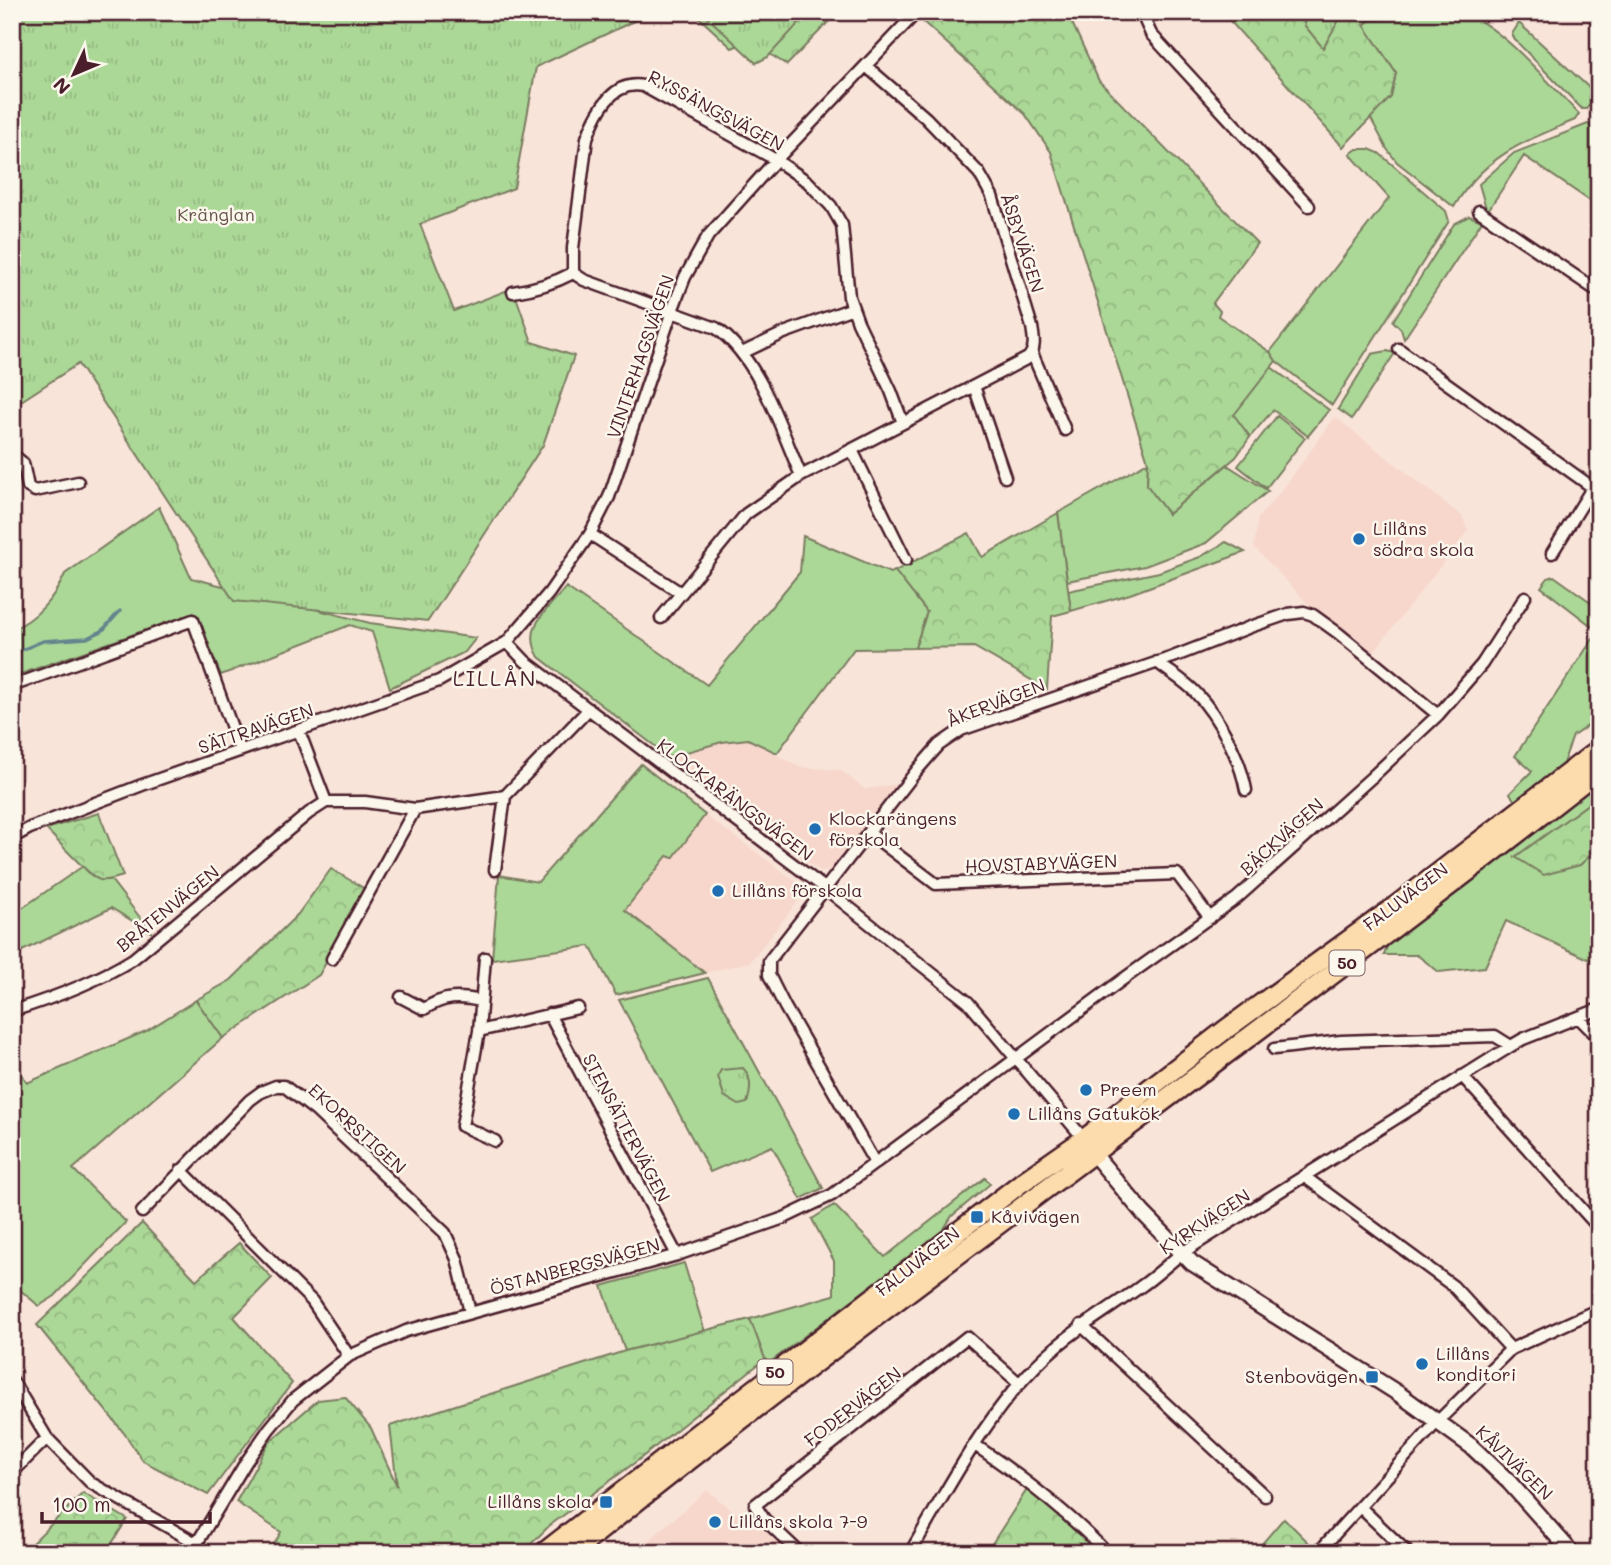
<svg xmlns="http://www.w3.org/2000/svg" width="1611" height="1565" font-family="Mali,sans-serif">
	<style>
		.built { fill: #f7d7cc }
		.grass { fill: #abd897; stroke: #7a7c61; stroke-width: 2 }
		.forest { fill: url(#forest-crowns); stroke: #7a7c61; stroke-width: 2 }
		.park { fill: url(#park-tufts); stroke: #7a7c61; stroke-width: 2 }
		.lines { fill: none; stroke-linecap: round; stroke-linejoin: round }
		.stream { stroke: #65848d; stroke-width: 3.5 }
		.street-casing { stroke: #4a1f2b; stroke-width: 15 }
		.secondary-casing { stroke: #4a1f2b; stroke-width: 19 }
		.highway-casing { stroke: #4a1f2b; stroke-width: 23 }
		.street { stroke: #fbf7ec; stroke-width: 10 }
		.secondary { stroke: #fbf7ec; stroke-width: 14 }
		.highway { stroke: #fcdcac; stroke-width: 18 }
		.poi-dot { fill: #1f6fb2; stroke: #fbf7ec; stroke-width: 2.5 }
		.labels { text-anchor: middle; stroke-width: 5; stroke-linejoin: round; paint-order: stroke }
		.shield { fill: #fbf7ec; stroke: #7f6065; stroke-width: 2 }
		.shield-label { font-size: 16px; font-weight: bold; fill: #4a1f2b }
		.street-label { font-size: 18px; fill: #4a1f2b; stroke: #fbf7ec }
		.park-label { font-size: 18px; fill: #67564b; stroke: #fbf7ec }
		.poi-label { font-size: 18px; fill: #4a1f2b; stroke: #fbf7ec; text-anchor: start }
		.quarter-label { font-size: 21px; letter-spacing: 2px; fill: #4a1f2b; stroke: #fbf7ec }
	</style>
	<defs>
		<pattern id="forest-crowns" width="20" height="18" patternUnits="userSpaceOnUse" patternTransform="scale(1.75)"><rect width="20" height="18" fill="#abd897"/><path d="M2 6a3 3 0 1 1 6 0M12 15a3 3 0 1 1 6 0" fill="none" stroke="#95b982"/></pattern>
		<pattern id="park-tufts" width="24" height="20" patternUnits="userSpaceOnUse" patternTransform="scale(1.75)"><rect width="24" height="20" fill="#abd897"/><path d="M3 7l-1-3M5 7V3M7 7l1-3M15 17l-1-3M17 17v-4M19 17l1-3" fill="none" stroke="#95b982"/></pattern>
	</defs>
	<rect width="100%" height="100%" fill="#f9e4d9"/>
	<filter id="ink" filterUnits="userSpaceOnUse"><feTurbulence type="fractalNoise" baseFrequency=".0143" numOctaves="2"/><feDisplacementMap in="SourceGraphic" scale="14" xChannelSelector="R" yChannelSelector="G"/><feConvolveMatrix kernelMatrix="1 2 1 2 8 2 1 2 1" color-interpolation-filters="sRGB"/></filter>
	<g filter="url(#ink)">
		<!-- built -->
		<path class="built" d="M1335 417 1462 516 1468 531 1372 654 1312 608 1254 547 1258 518 1282 490Z
			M748 739 799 767 840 770 865 789 904 783 835 868 821 872 669 757 722 742Z
			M705 815 796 881 798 901 750 962 705 973 625 910 667 856 673 857Z
			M707 1490 735 1513 754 1515 793 1553H634Z"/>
		<!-- grass -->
		<path class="grass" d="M1380 12C1405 12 1438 8 1461 13 1499 22 1550 85 1579 114L1575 120C1523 142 1484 156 1454 207L1397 162 1387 149 1370 117 1391 97 1396 73 1364 25 1370 20 1380 19Z
			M1519 23 1598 96 1586 109H1582L1515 40 1512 34Z
			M1588 124 1599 133V207L1524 156 1487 212 1479 184 1514 153Z
			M1357 149H1369L1379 153 1446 211 1449 221 1332 405 1276 361 1270 352 1389 198 1350 154Z
			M1469 216 1482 221 1404 339 1401 329 1393 321 1454 224Z
			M1387 351 1395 353 1352 419 1338 409 1372 354Z
			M1271 367 1329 410 1308 436 1273 410 1250 437 1233 415Z
			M1277 416 1305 438 1266 488 1238 466Z
			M1148 462 1147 485 1168 514 1227 465 1268 491 1206 543 1145 566 1067 581 1058 513Z
			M159 507 191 578 370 623 476 638 465 652 390 688 372 632 350 625 221 675 194 613 12 677V629C35 621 55 597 65 574Z
			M803 536 890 573 895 571 927 612 915 648 854 649 777 753 748 739 722 742 669 757 539 657C521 627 548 610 566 587L707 685 800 572Z
			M1226 542 1245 552 1130 594 1071 611 1068 591 1159 572 1200 557Z
			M1554 576 1599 608V718L1573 736 1562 766 1515 802 1510 793 1532 771 1515 756 1598 631 1541 587 1548 578Z
			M641 764 705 815 673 858 667 856 625 910 705 973 616 995 590 946 492 959 499 875 538 882Z
			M1599 778V796L1516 857 1580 865 1594 851 1599 856V964L1506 921 1485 967 1439 972 1417 955H1384L1388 944Z
			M83 866C92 878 96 880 111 880L152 933 111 908 12 956V915Z
			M708 978 823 1188 801 1199 772 1146 710 1172 619 1000Z
			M196 1000 223 1038 73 1169 126 1222 55 1296 39 1306 12 1283V1056L27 1083 146 1031Z
			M985 1178 990 1184 952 1216 942 1232 769 1363 765 1359 750 1319 834 1295V1261L812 1219 834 1205 885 1257Z
			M684 1263 705 1332 625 1351 602 1286Z"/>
		<!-- forest -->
		<path class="forest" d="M693 12H838L787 65 749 41 732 48Z
			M935 12H1067L1099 81 1257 243 1213 303 1220 311 1218 316 1270 352 1276 361 1234 415 1250 437 1236 457 1168 514 1147 485 1148 462 1051 152 1025 114 920 19Z
			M1222 12H1380V19L1370 20 1364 25 1396 73 1391 97 1343 147Z
			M1058 513 1071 611 1052 616 1047 689 974 647 915 648 927 612 895 571 969 533 982 557Z
			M1599 796V856L1594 852 1580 865 1544 875 1515 857Z
			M99 813 123 876C116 878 108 881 100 880 92 879 55 838 46 829Z
			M331 869 367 890 319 975 223 1038 196 1000 231 980 298 914Z
			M142 1223 196 1280 239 1243 272 1278 234 1317 292 1383 208 1495 143 1461 124 1433 37 1325Z
			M750 1319 765 1359 641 1458 549 1526 522 1553H269L281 1532 236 1502 269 1442 318 1400 345 1397 371 1428 397 1486 390 1426 625 1351Z
			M1028 1488 1103 1553H986Z
			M83 1493 127 1519 106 1553H22Z
			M1284 1518 1317 1551 1315 1553H1254Z"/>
		<!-- park -->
		<path class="park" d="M12 12H653L536 67 514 188 420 224 454 311 513 288 532 342 574 356 543 445 428 621 234 601 78 364 12 407Z
			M702 12H809L768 57 756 63Z
			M1301 12H1340L1339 20 1323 48 1305 26Z
			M743 1068C752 1077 751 1091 747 1103L739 1105 724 1096 718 1076 721 1070Z"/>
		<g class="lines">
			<!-- stream -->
			<path class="stream" d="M12 654 43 641 87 638 102 631 120 611"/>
			<defs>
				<path id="street" d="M1141 12 1151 34 1309 206
					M1479 211 1599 292
					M513 292C534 289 554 283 573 273
					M1399 349 1592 487
					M742 353 784 333 853 308
					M1032 353 1065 430
					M974 386 1005 477
					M852 450 906 560
					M12 454 23 463 28 487 35 491 78 482
					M801 476C781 429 759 358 716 328L584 280 573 273V248L587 138C596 113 612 80 643 86L776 160 808 182 831 206 842 225 849 297 858 322 891 391 903 423
					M590 534 681 593
					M1552 553 1599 477
					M661 618 746 514 801 476 1028 358C1036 349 1034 339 1032 327L992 196 979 173 926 118 866 66
					M507 642 525 661 826 889 968 1002 1084 1139
					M1157 662C1169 672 1185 681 1196 693 1219 717 1240 758 1246 790
					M12 686 193 620 240 750
					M299 731 326 802
					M869 833 936 884 1177 874 1210 918
					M12 838 30 828 142 785 439 681 507 642 549 593 590 534 609 497 672 311 685 277 708 236 776 160 913 16 921 12
					M495 870 505 796
					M485 958 479 1031 462 1126 495 1141
					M332 959 415 809
					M401 997 424 1009C444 996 459 996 481 1001
					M12 1011C54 998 96 982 133 959L309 813 326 802H365L415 809 505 796 589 709
					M549 1014 677 1255
					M1579 1018 1599 1038
					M479 1031 578 1008
					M1274 1049 1341 1041 1495 1036 1511 1046
					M1462 1076 1599 1228
					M875 1163 785 1007 769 975V961L918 769 939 745 961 730 1173 657 1250 627 1288 614 1304 612 1313 615 1338 633 1438 715
					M181 1170 312 1301 349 1356
					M1305 1177 1453 1286 1511 1349
					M142 1212 250 1100 261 1092 276 1086H284L316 1111 445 1233 457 1259 470 1312
					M1081 1325 1265 1496
					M12 1380 47 1438 91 1483 196 1543
					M975 1445C1022 1477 1067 1511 1107 1553
					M12 1473 47 1438
					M1360 1507 1408 1553
					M1324 1546 1438 1421 1511 1349 1599 1309
					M191 1553 246 1462 269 1429 293 1400 349 1356 406 1331 677 1255 784 1218 832 1195 1122 980 1237 898 1372 777 1438 715 1482 664 1525 597
					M800 1553 764 1519 755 1505 967 1337 1020 1384
					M910 1553C950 1485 988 1410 1046 1356 1075 1329 1108 1310 1140 1287 1155 1277 1168 1264 1182 1253L1511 1046 1523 1039 1599 1009"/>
				<path id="secondary" d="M1093 1153 1143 1213 1192 1263 1399 1394 1471 1446 1509 1482 1572 1553"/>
				<path id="highway" d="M543 1553 1021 1183 1084 1139 1225 1030 1394 907 1599 749
					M572 1553C908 1283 1260 1036 1599 770"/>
			</defs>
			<!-- street casing -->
			<use href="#street" class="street-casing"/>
			<!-- secondary casing -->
			<use href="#secondary" class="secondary-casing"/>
			<!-- highway casing -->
			<use href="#highway" class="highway-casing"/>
			<!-- street -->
			<use href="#street" class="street"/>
			<!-- secondary -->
			<use href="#secondary" class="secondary"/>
			<!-- highway -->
			<use href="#highway" class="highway"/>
		</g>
	</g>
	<!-- markers -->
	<g class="poi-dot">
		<circle cx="1359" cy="539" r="7"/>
		<circle cx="815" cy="829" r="7"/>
		<circle cx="718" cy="891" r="7"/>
		<circle cx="1086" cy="1090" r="7"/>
		<circle cx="1014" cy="1114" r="7"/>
		<rect x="970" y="1210" width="14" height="14" rx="3.5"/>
		<circle cx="1422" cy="1364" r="7"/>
		<rect x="1365" y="1370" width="14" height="14" rx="3.5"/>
		<rect x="599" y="1495" width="14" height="14" rx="3.5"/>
		<circle cx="715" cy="1522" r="7"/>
	</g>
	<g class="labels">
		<!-- shield labels -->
		<g class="shield">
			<rect x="1329.5" y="950.5" width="35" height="25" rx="5"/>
			<rect x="757.5" y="1359.5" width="35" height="25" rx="5"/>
		</g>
		<g class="shield-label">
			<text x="1347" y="969">50</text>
			<text x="775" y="1378">50</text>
		</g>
		<!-- street labels -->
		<g class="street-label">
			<text transform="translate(716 111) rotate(28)" y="6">RYSSÄNGSVÄGEN</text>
			<text transform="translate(1022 243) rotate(72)" y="6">ÅSBYVÄGEN</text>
			<text transform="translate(641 357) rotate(-71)" y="6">VINTERHAGSVÄGEN</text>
			<text transform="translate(996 703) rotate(-21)" y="6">ÅKERVÄGEN</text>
			<text transform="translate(256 729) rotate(-19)" y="6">SÄTTRAVÄGEN</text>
			<text transform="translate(735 800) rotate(37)" y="6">KLOCKARÄNGSVÄGEN</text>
			<text transform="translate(1282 837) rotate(-42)" y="6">BÄCKVÄGEN</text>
			<text transform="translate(1041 864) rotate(-2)" y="6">HOVSTABYVÄGEN</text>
			<text transform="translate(1406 897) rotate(-37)" y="6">FALUVÄGEN</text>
			<text transform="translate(168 909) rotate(-39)" y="6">BRÅTENVÄGEN</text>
			<text transform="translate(626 1128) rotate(62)" y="6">STENSÄTTERVÄGEN</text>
			<text transform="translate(357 1129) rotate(42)" y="6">EKORRSTIGEN</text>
			<text transform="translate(1205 1222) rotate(-33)" y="6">KYRKVÄGEN</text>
			<text transform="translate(918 1262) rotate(-38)" y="6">FALUVÄGEN</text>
			<text transform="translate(575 1267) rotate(-15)" y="6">ÖSTANBERGSVÄGEN</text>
			<text transform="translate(853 1407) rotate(-38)" y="6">FODERVÄGEN</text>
			<text transform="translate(1514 1463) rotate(44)" y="6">KÅVIVÄGEN</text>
		</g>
		<!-- park labels -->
		<g class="park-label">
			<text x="216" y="221">Kränglan</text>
		</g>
		<!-- poi labels -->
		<g class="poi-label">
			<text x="1373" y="535">Lillåns<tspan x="1373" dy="21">södra skola</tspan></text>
			<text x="829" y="825">Klockarängens<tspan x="829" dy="21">förskola</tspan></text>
			<text x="732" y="897">Lillåns förskola</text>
			<text x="1100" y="1096">Preem</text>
			<text x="1028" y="1120">Lillåns Gatukök</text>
			<text x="991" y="1223">Kåvivägen</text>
			<text x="1436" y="1360">Lillåns<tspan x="1436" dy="21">konditori</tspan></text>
			<text x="1358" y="1383" text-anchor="end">Stenbovägen</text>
			<text x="592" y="1508" text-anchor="end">Lillåns skola</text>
			<text x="729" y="1528">Lillåns skola 7-9</text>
		</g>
		<!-- quarter labels -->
		<g class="quarter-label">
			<text x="495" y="686">LILLÅN</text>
		</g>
	</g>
	<!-- margin -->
	<rect width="1611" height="1565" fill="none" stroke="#fbf7ec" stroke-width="42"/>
	<rect x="21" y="21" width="1569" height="1523" fill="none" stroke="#4a1f2b" stroke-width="2.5" filter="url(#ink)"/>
	<!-- north arrow -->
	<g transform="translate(74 74) rotate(226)" stroke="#fbf7ec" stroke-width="5" paint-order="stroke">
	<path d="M0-5L12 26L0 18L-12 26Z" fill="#4a1f2b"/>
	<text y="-10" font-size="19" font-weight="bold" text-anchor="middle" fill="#4a1f2b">N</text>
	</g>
	<!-- scale -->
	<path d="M42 1512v10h168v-10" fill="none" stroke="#4a1f2b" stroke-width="3.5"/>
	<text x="52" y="1512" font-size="21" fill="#4a1f2b" stroke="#fbf7ec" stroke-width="5" paint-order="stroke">100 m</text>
</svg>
